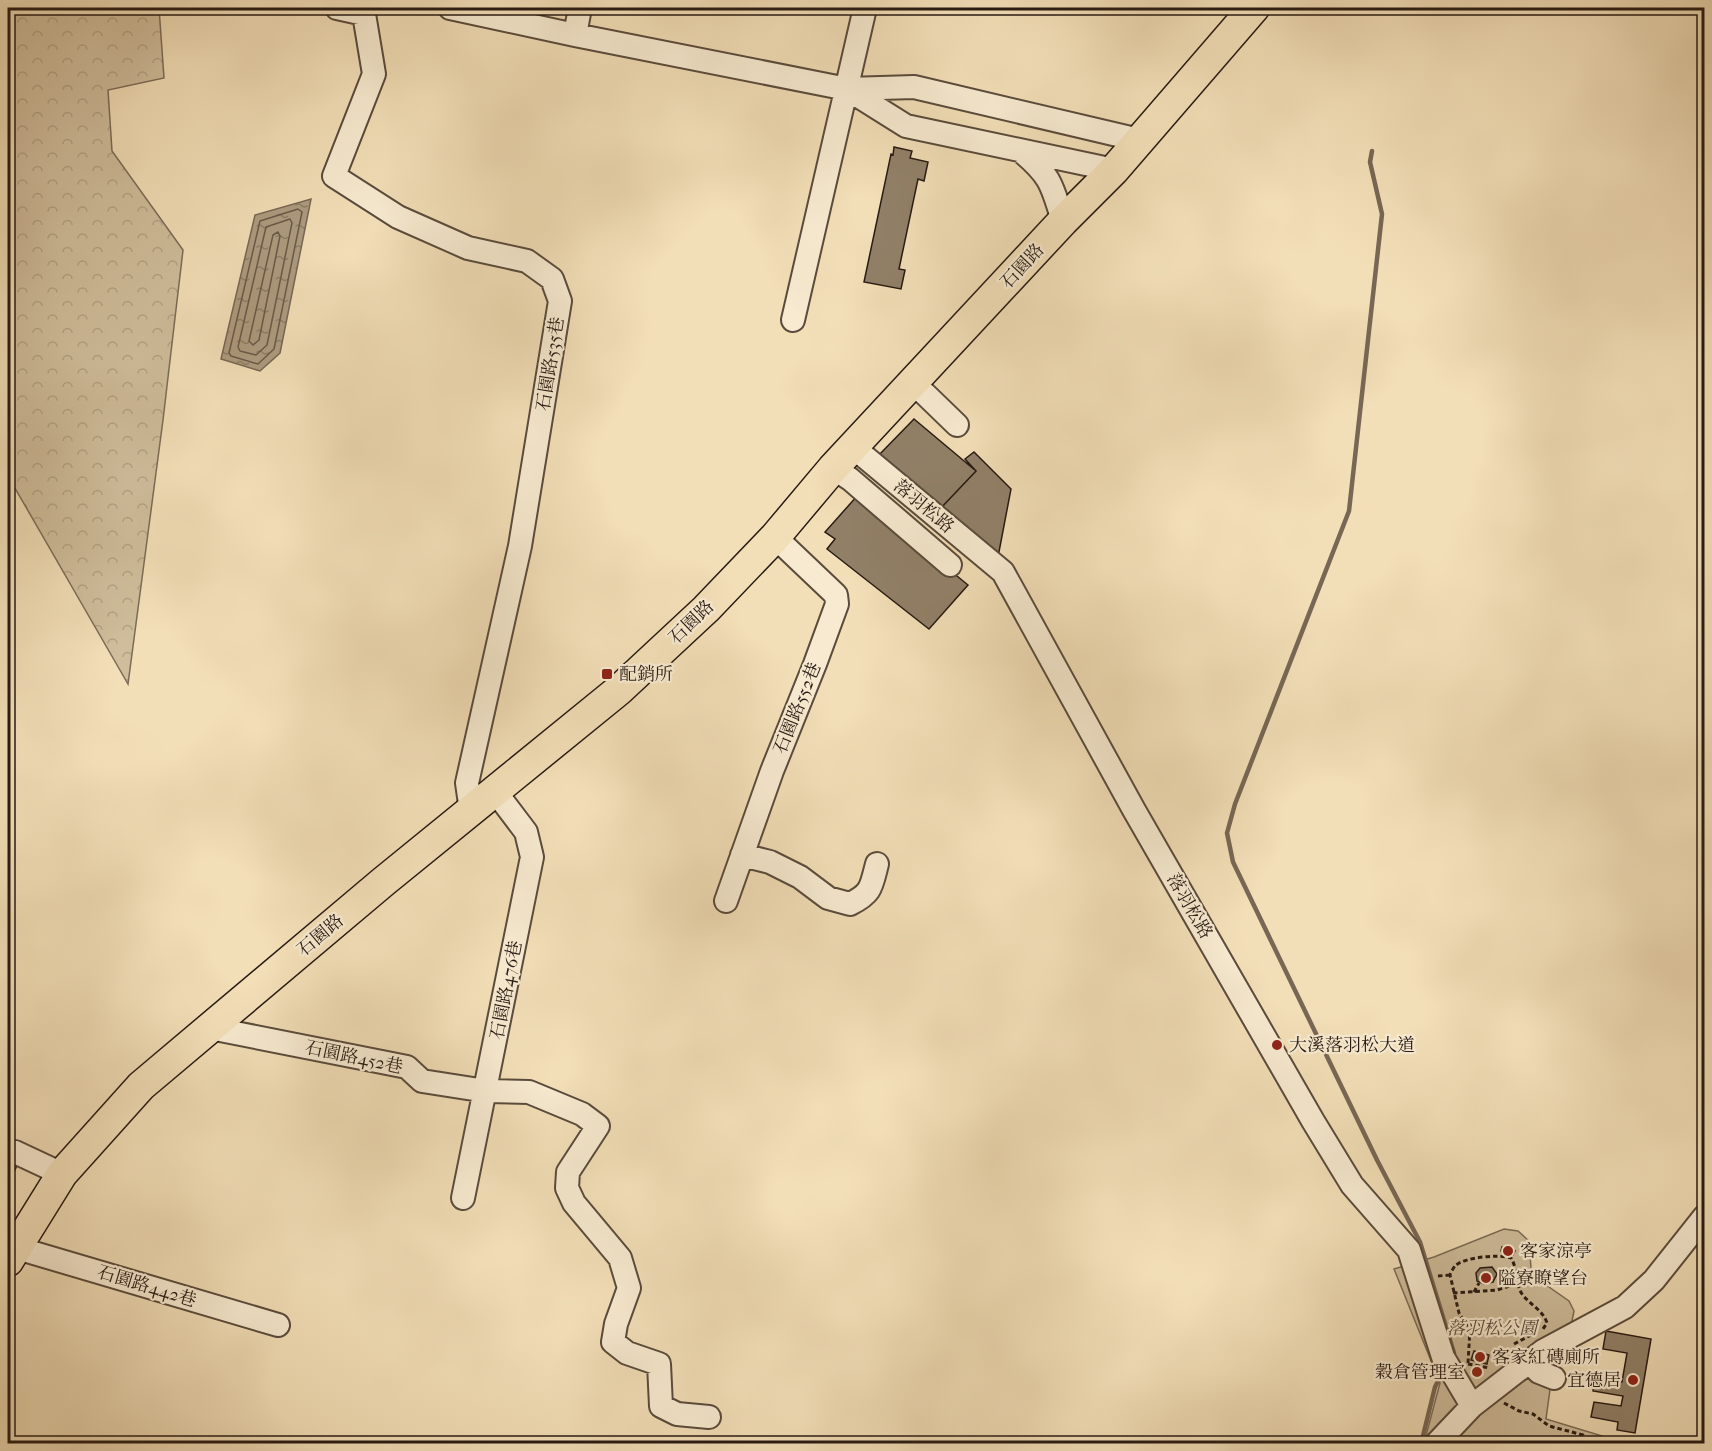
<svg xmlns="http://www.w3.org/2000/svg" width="1712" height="1451" font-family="'IM FELL French Canon','Noto Serif TC',serif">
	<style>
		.forest { fill: url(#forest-crowns); stroke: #7b6c57; stroke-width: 1.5 }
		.park { fill: #cfbd9b; stroke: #7b6c57; stroke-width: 1.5 }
		.water { fill: url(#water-ripples); stroke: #776754; stroke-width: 1.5 }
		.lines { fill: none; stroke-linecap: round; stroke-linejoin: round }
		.shore { stroke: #6a5a49; stroke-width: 1.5 }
		.stream { stroke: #776754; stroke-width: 4.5 }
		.building { fill: #918068; stroke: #271a13; stroke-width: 1.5 }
		.minor-casing { stroke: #5a4b3c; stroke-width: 26 }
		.major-casing { stroke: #271a13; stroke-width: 33 }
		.path { stroke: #271a13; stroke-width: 3; stroke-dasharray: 4.5 3; stroke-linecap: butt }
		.minor { stroke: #f7ead0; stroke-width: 22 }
		.major { stroke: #f2deb7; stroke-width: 30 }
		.poi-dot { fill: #8f2418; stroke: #f7ead0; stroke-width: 2 }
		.labels { text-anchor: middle; stroke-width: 4.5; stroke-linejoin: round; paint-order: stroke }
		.street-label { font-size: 18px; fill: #271a13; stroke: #f7ead0 }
		.poi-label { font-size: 18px; fill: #271a13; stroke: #f7ead0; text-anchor: start }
		.park-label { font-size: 18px; font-style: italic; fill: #594b3c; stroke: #f7ead0 }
	</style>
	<defs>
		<pattern id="forest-crowns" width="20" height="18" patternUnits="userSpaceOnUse" patternTransform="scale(1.5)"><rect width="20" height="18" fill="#cfbd9b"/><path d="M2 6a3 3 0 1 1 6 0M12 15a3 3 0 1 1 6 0" fill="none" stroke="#b2a285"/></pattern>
		<pattern id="water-ripples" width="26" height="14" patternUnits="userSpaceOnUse" patternTransform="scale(1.5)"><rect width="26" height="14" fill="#ad9b7f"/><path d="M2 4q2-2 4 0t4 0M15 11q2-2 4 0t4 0" fill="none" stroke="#8d7e67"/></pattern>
	</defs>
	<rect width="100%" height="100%" fill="#f2deb7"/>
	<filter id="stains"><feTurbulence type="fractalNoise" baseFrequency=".00333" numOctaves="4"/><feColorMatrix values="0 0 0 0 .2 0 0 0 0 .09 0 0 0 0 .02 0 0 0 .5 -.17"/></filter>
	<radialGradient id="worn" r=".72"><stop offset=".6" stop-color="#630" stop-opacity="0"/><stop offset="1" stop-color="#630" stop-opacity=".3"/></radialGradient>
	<!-- forest -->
	<path class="forest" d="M8 8H159L164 78 108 90 112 151 183 250 163 420 128 684 8 476Z"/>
	<!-- park -->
	<path class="park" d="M1504 1229 1518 1231 1529 1241 1531 1268 1539 1280 1569 1301 1574 1311 1571 1326 1555 1353 1546 1419 1612 1439 1611 1443H1424L1440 1383 1394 1269 1434 1257Z"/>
	<!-- water -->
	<path class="water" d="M311 199 280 353 260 371 221 359 255 215Z"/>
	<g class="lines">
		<!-- shore -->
		<path class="shore" d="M298 209 302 212 274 349 258 364 231 356 229 353 260 221Z
			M290 219 292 223 267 345 256 355 240 351 238 347 266 227Z
			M278 232 280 236 259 340 253 345 249 341 273 235Z"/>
		<!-- stream -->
		<path class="stream" d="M1372 151 1370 162 1382 214 1349 511 1235 804 1227 833 1233 862 1377 1160 1420 1242 1454 1353 1452 1356
			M1421 1444 1435 1387 1443 1371"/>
	</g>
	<!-- building -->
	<path class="building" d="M894 147 912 151 910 158 928 162 924 181 918 179 899 269 905 270 901 289 864 282 891 154 893 155Z
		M914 419 976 471 940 509 879 455Z
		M974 452 1011 489 998 557 940 509 976 471 965 459Z
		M858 495 968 585 929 629 827 549 835 539 825 532Z
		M8 1154 19 1161 15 1170 8 1166Z
		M1502 1247 1515 1251 1513 1255 1501 1251Z
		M1492 1267 1497 1274 1493 1282 1484 1284 1477 1281 1476 1273 1480 1268Z
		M1606 1331 1651 1339 1635 1433 1617 1430 1618 1422 1591 1417 1594 1402 1621 1406 1623 1396 1593 1391 1595 1378 1622 1382 1627 1353 1603 1349Z
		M1474 1351 1489 1355 1487 1364 1471 1360Z
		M1474 1368 1482 1370 1481 1376 1473 1374Z"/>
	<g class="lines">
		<defs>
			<path id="minor" d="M337 8 364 14 374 74 334 176 398 217 468 248 527 261 552 279 560 301 520 546 467 783 471 811
				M450 8 575 35 847 89 914 87 1139 140
				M575 35 580 8
				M847 89 906 126 1114 170
				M1021 151C1051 176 1052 185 1063 221
				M793 320 865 8
				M912 384 925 394 957 425
				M853 447 1003 572 1134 810 1313 1121 1352 1185 1409 1250 1443 1357 1472 1406
				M833 468 850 479 950 565
				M742 855 770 862 800 877 828 898 850 904C872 893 871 887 877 864
				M726 901 772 771 815 664 837 604 836 595 775 537
				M210 1028 407 1067 422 1081 486 1091 529 1092 582 1114 598 1126 568 1172 567 1188 574 1203 620 1258 629 1288 616 1324 613 1342 627 1353 659 1364 661 1406 677 1414 709 1417
				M8 1151 15 1152 62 1174
				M463 1198 532 857 526 832 495 791
				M17 1248 278 1325
				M1529 1362 1539 1372 1554 1378
				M1436 1444 1472 1406 1543 1351 1625 1307 1654 1280 1704 1217"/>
			<path id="major" d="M8 1261 62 1174 141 1086 383 882 619 690 706 609 775 537 833 468 1063 221 1114 170 1254 8"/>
		</defs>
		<!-- minor casing -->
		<use href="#minor" class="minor-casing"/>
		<!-- major casing -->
		<use href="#major" class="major-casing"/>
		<!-- path -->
		<path class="path" d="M1438 1276 1450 1275
			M1474 1292 1479 1283
			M1453 1293 1497 1290 1519 1283
			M1514 1344 1531 1335
			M1468 1363 1470 1329 1459 1313 1450 1275C1450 1274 1454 1267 1455 1266 1464 1257 1499 1254 1511 1258 1518 1269 1515 1284 1522 1294 1530 1305 1543 1310 1547 1323L1543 1329
			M1468 1364 1490 1368
			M1504 1403 1519 1411 1533 1414 1549 1426 1583 1435 1590 1444"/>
		<!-- minor -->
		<use href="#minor" class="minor"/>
		<!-- major -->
		<use href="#major" class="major"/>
	</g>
	<!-- markers -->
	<g class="poi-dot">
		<rect x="601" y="668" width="12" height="12" rx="3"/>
		<circle cx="1277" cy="1045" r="6"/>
		<circle cx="1508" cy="1251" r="6"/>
		<circle cx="1486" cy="1278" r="6"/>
		<circle cx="1480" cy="1357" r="6"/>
		<circle cx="1477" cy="1372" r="6"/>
		<circle cx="1633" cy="1380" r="6"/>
	</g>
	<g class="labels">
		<!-- street labels -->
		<g class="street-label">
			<text transform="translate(1022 266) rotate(-47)" y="6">石園路</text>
			<text transform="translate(550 364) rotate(-81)" y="6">石園路535巷</text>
			<text transform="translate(924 506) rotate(40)" y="6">落羽松路</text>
			<text transform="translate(691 622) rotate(-44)" y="6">石園路</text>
			<text transform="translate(797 708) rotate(-68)" y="6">石園路552巷</text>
			<text transform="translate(1190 906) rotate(60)" y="6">落羽松路</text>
			<text transform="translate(320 935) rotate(-40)" y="6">石園路</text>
			<text transform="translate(506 990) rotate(-79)" y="6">石園路476巷</text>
			<text transform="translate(354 1057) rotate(12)" y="6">石園路452巷</text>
			<text transform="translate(147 1286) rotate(17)" y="6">石園路442巷</text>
		</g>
		<!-- poi labels -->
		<g class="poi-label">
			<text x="619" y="680">配銷所</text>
			<text x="1289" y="1051">大溪落羽松大道</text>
			<text x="1520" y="1257">客家涼亭</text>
			<text x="1498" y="1284">隘寮瞭望台</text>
			<text x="1492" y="1363">客家紅磚廁所</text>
			<text x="1465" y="1378" text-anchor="end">穀倉管理室</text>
			<text x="1621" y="1386" text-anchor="end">宜德居</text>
		</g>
		<!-- park labels -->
		<g class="park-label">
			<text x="1492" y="1334">落羽松公園</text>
		</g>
	</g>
	<!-- margin -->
	<rect width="1712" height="1451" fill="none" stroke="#f2deb7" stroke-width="30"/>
	<rect x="9" y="9" width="1694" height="1433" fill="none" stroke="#271a13" stroke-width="3"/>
	<rect x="15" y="15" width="1682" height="1421" fill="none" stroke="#271a13" stroke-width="1.5"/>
	<rect width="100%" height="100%" filter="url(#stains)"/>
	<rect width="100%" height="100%" fill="url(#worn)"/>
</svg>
